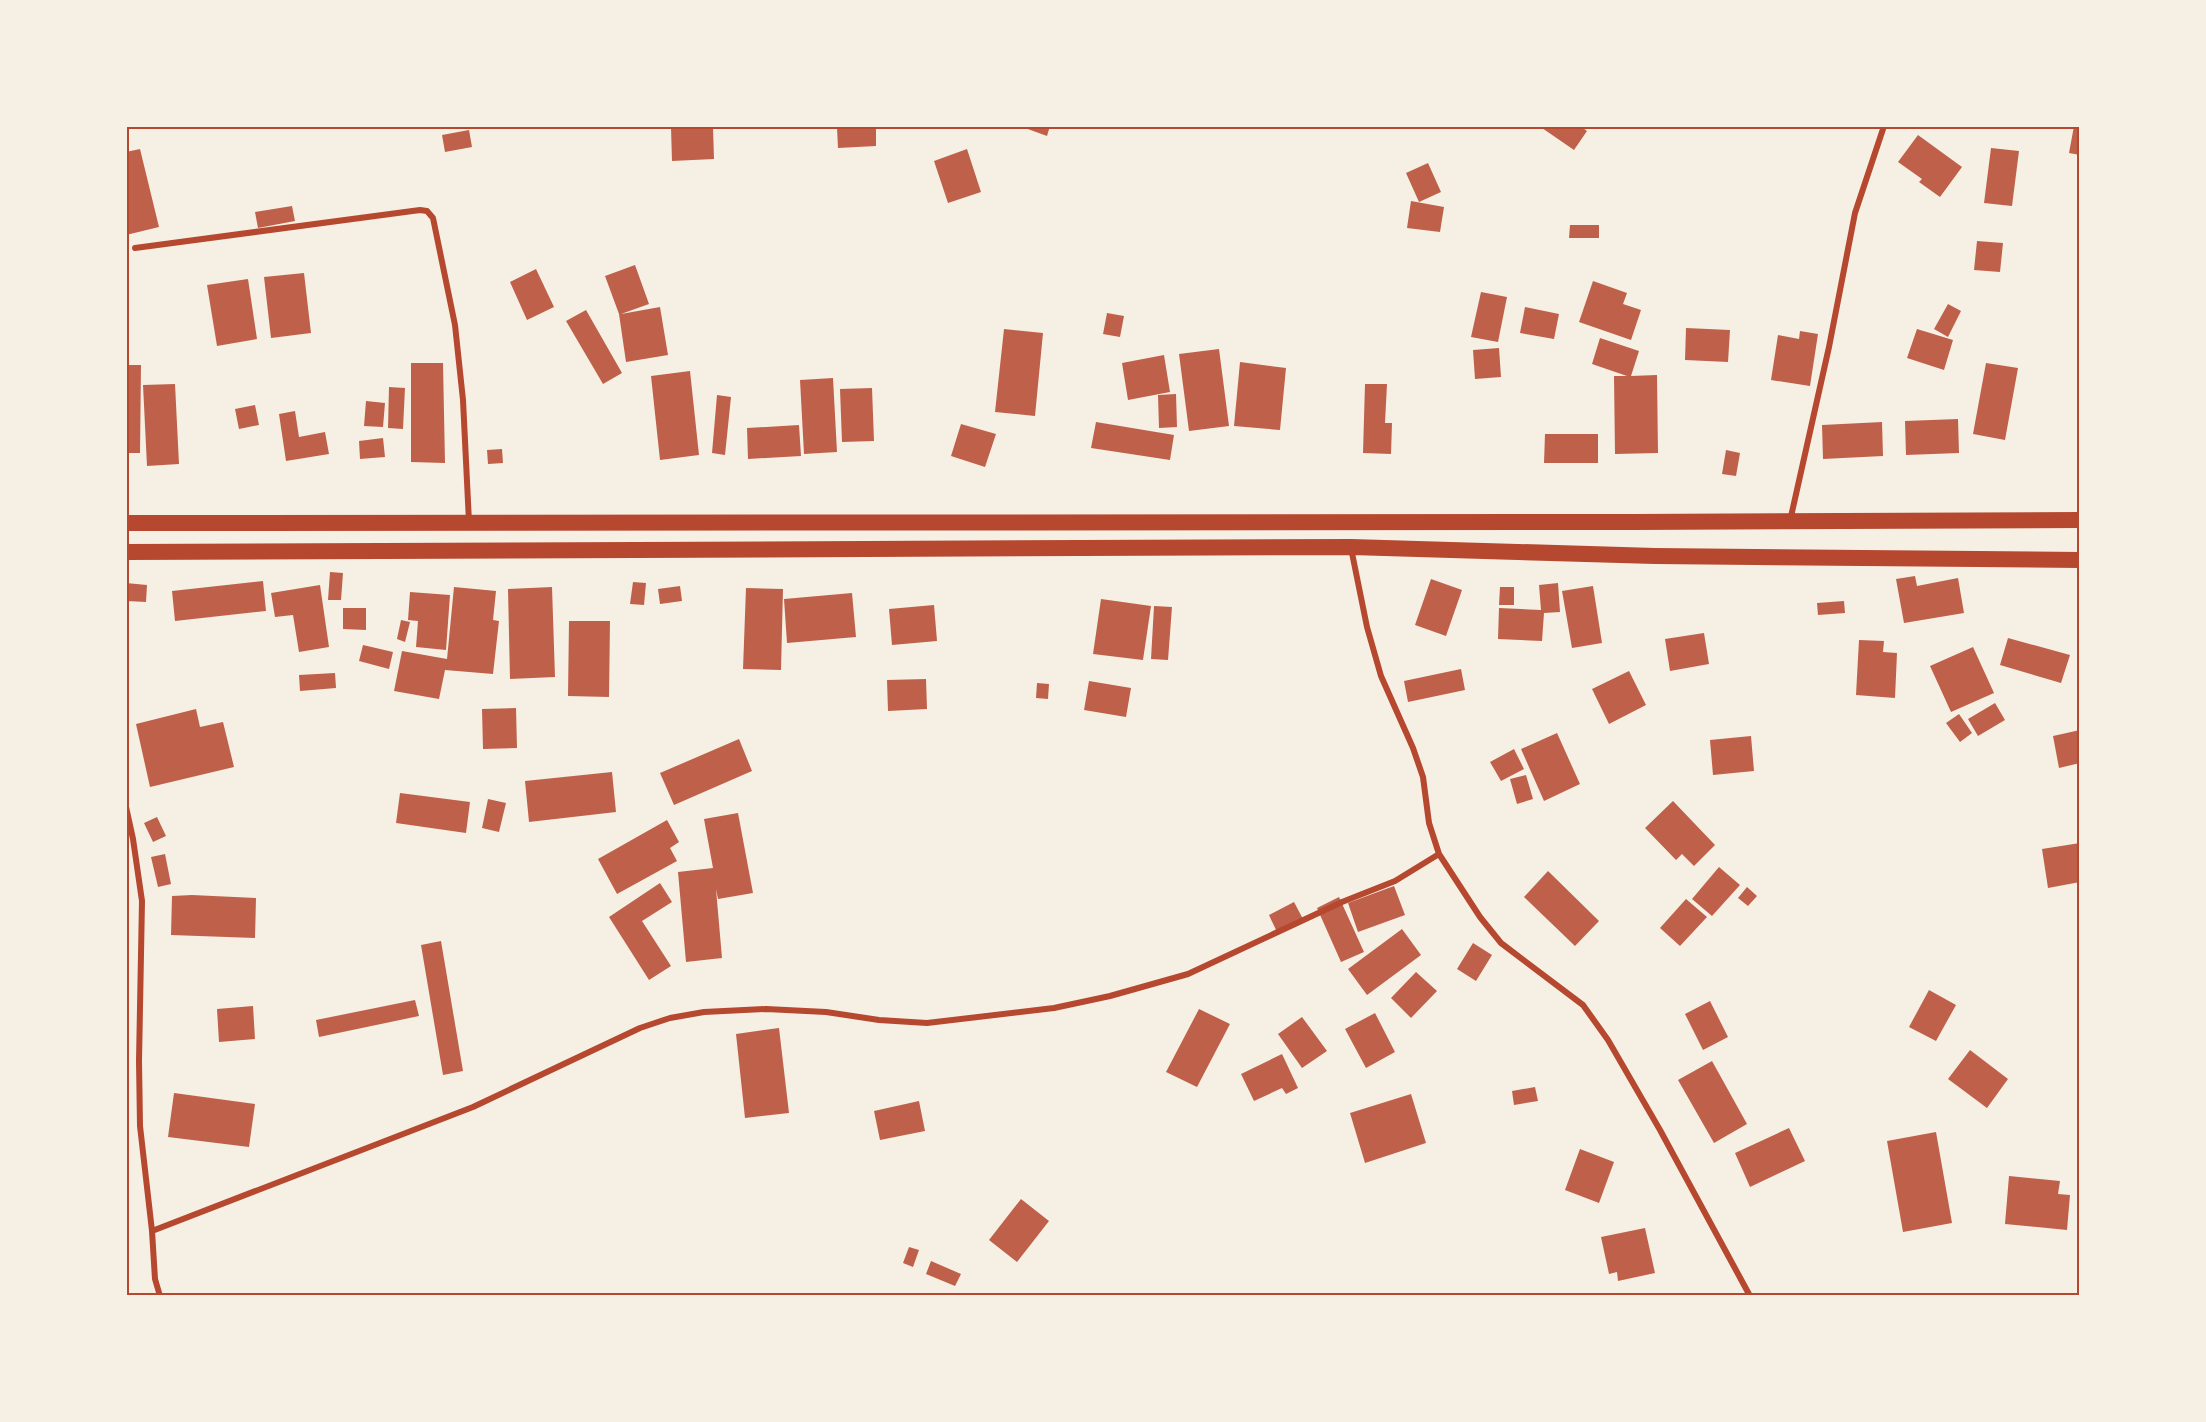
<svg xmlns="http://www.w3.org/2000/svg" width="2206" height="1422" font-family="'Fira Sans',sans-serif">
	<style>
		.building { fill: #bf614a }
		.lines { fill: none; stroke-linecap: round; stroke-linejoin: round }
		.minor { stroke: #b5482f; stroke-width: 6 }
		.trunk { stroke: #b5482f; stroke-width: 16 }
		.neatline { fill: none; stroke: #b5482f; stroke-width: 2 }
	</style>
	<rect width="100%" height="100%" fill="#f6efe4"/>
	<!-- building -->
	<path class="building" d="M876 126V146L838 148 837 128Z
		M1026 126H1050L1047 136 1025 128Z
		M1543 126H1580L1587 131 1574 150 1542 128Z
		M2074 126H2080V155L2069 153Z
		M713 127 714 159 672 161 671 128Z
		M469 130 472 147 445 152 442 135Z
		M1918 135 1962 167 1940 197 1919 182 1922 179 1898 162Z
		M1991 148 2019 151 2012 206 1984 203Z
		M140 149 159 227 126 235V152Z
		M967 149 981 192 948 203 934 161Z
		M1428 163 1441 192 1419 202 1406 173Z
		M1411 201 1444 207 1440 232 1407 228Z
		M292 206 295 221 258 228 255 212Z
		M1570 225H1599V238H1569Z
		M1977 241 2003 243 2000 272 1974 270Z
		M635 265 649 304 621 314 660 307 668 355 626 362 619 314 605 276Z
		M536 269 554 307 527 320 510 282Z
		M304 273 311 333 271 338 264 277Z
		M248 279 257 339 217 346 207 285Z
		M1593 281 1627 293 1623 304 1641 310 1631 340 1579 322Z
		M1481 292 1507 297 1498 342 1471 337Z
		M1948 304 1961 311 1948 337 1934 329Z
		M1525 307 1559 314 1554 339 1520 333Z
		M586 310 622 373 603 384 566 321Z
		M1107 313 1124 316 1120 337 1103 334Z
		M1686 328 1730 330 1728 362 1685 360Z
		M1004 329 1043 333 1035 416 995 412Z
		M1917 329 1953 340 1944 370 1907 358Z
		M1800 331 1818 334 1810 386 1771 380 1778 335 1799 339Z
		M1600 338 1639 351 1631 376 1657 375 1658 453 1615 454 1614 376H1627L1592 364Z
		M1499 348 1501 377 1475 379 1473 350Z
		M1219 349 1229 426 1189 431 1179 354Z
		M1164 355 1170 392 1128 400 1122 363Z
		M1240 362 1286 368 1280 430 1234 426Z
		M411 363H443L445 463 411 462Z
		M1986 363 2018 368 2005 440 1973 434Z
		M126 365H141L140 453H126Z
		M690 371 699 455 660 460 651 376Z
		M833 378 837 452 804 454 800 380Z
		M175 384 179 464 147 466 143 385Z
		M1365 384H1387L1385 423H1392L1391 454 1363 453Z
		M389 387 405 388 403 429 388 428Z
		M872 388 874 441 842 442 840 389Z
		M1176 394 1177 427 1159 428 1158 395Z
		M717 395 731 397 725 455 712 453Z
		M366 401 385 403 383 427 364 426Z
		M255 405 259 425 239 429 235 409Z
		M295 411 299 437 325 432 329 454 286 461 279 414Z
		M1958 419 1959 453 1906 455 1905 421Z
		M1096 422 1174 435 1170 460 1091 448Z
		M1882 422 1883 456 1823 459 1822 425Z
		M961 424 996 434 985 467 951 456Z
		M799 425 801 456 748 459 747 428Z
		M1545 434H1598V463H1544Z
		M383 438 385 457 360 459 359 441Z
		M502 449 503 463 488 464 487 450Z
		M1726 450 1740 453 1736 476 1722 474Z
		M330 572 343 573 341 600H328Z
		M1915 576 1917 586 1958 578 1964 613 1904 623 1896 579Z
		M1431 579 1462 590 1446 636 1415 625Z
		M263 581 266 611 175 621 172 591Z
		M633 582 646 583 644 605 630 604Z
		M126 583 147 585 146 602 126 601Z
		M1558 583 1560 612 1544 613 1542 641 1498 639 1499 608 1541 610 1539 585Z
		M320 585 329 647 299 652 293 615 275 617 271 593Z
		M680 586 682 601 660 604 658 589Z
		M1593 586 1602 643 1572 648 1562 591Z
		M454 587 496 591 493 620 499 621 493 674 445 670 439 699 394 691 402 651 447 659Z
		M552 587 555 677 510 679 508 589Z
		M1500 587H1514V605H1499Z
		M746 588 783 589 781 670 743 669Z
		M410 592 450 595 446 650 416 647 418 621 408 620Z
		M852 593 856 637 787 643 784 599Z
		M1101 599 1151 606 1143 660 1093 654Z
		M1844 601 1845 613 1818 615 1817 603Z
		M934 605 937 641 892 645 889 609Z
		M1154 606 1172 607 1168 660 1151 659Z
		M343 608H366V630L343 629Z
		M401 620 410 622 405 642 397 639Z
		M569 621H610L609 697 568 696Z
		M1704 633 1709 664 1670 671 1665 639Z
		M2008 638 2070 655 2061 683 2000 665Z
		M1859 640 1884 641 1883 652 1897 653 1895 698 1856 695Z
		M363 645 393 652 389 669 359 661Z
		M1973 647 1994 693 1951 712 1930 666Z
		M1461 669 1465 690 1408 702 1404 681Z
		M1629 671 1646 705 1609 724 1592 689Z
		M335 673 336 688 300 691 299 675Z
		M926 679 927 709 888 711 887 680Z
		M1089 681 1131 688 1126 717 1084 710Z
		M1037 683 1049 684 1048 699 1036 698Z
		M1995 703 2005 720 1978 736 1968 719Z
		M516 708 517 748 483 749 482 709Z
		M196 709 200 727 223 722 234 767 150 787 136 724Z
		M1959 714 1972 733 1960 742 1946 723Z
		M2080 730V763L2059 768 2053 736Z
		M1557 733 1580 784 1544 801 1521 749Z
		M1751 736 1754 771 1713 775 1710 740Z
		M739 739 752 771 674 805 660 773Z
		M1514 749 1524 769 1501 781 1490 762Z
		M612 772 616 812 529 822 525 781Z
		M1526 775 1533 799 1517 804 1510 779Z
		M400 793 470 802 466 833 396 823Z
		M488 799 506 803 499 832 482 828Z
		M1673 801 1715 845 1694 866 1682 854 1676 860 1645 828Z
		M738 813 753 893 718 899 716 889 722 958 686 962 678 872 713 868 704 819Z
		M157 817 166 836 153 842 144 823Z
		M667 820 679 842 670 848 677 861 617 894 598 859Z
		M2080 843V882L2048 888 2042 849Z
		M165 854 171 884 158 887 151 857Z
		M1719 867 1740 885 1712 916 1692 899Z
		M1548 871 1599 921 1575 946 1524 897Z
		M660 883 672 902 642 921 671 966 649 980 609 917Z
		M1394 886 1405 915 1358 932 1348 903Z
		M1747 887 1757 896 1748 906 1738 898Z
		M192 895 256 898 255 938 171 935 172 896Z
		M1339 897 1364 952 1341 962 1317 908Z
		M1686 899 1707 917 1680 946 1660 928Z
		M1294 902 1303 919 1277 932 1269 915Z
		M1402 929 1421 955 1367 995 1348 969Z
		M441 941 463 1071 443 1075 421 945Z
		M1473 943 1492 955 1476 981 1457 969Z
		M1416 972 1437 991 1411 1018 1391 998Z
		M1929 990 1956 1005 1936 1041 1909 1027Z
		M415 1000 419 1016 319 1037 316 1020Z
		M1710 1001 1728 1037 1703 1050 1685 1014Z
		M253 1006 255 1039 219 1042 217 1009Z
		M1199 1009 1230 1024 1197 1087 1166 1072Z
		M1375 1013 1395 1052 1366 1068 1345 1029Z
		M1302 1017 1327 1051 1302 1068 1278 1034Z
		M779 1028 789 1113 745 1118 736 1034Z
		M1970 1050 2008 1079 1987 1108 1948 1079Z
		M1282 1054 1298 1088 1286 1094 1282 1088 1254 1101 1241 1074Z
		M1712 1061 1747 1124 1714 1143 1678 1080Z
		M1535 1087 1538 1101 1514 1105 1512 1091Z
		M174 1093 255 1104 249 1147 168 1137Z
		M1411 1094 1426 1143 1365 1163 1350 1113Z
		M919 1101 925 1131 880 1140 874 1111Z
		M1789 1128 1805 1161 1750 1187 1735 1153Z
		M1936 1132 1952 1223 1903 1232 1887 1141Z
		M1580 1149 1614 1162 1599 1203 1565 1190Z
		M2009 1176 2060 1181 2058 1194 2070 1195 2067 1230 2005 1224Z
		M1021 1199 1049 1221 1017 1262 989 1240Z
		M1645 1228 1655 1273 1618 1281 1617 1272 1609 1274 1601 1237Z
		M909 1247 919 1250 913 1267 903 1263Z
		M931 1261 961 1274 955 1286 926 1274Z"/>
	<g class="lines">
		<!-- minor -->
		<path class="minor" d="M135 248 420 210 427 211 433 218 455 325 463 400 469 522
			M1790 521 1829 347 1855 213 1884 126
			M1351 548 1367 627 1381 676 1413 748 1423 777 1429 823 1439 854 1480 917 1501 943 1583 1005 1608 1040 1660 1130 1750 1296
			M126 807 133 839 142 901 139 1061 140 1126 152 1231 155 1279 160 1296
			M152 1231 473 1107 640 1028 670 1018 704 1012 766 1009 826 1012 879 1020 927 1023 1054 1008 1110 996 1188 974 1342 902 1395 881 1439 854"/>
		<!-- trunk -->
		<path class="trunk" d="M126 523 1633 522 2080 520
			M126 552 1351 547 1655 556 2080 560"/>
	</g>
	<!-- border -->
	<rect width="2206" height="1422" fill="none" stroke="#f6efe4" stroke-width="255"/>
	<rect x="128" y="128" width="1950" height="1166" class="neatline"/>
</svg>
